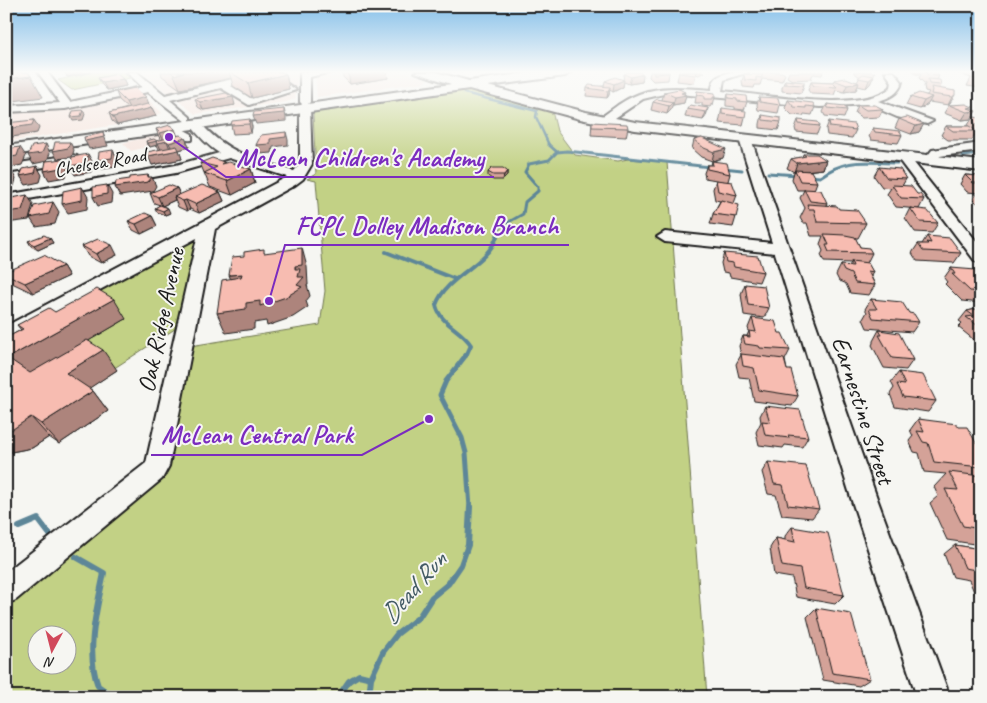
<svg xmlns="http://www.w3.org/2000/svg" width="987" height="703" font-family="Caveat,sans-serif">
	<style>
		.built { fill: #f6e5de }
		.green { fill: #c2d185; stroke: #6f7650; fill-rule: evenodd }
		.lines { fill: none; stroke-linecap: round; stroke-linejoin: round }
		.stream-far4 { stroke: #5d8698; stroke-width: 2.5 }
		.stream-far3 { stroke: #5d8698; stroke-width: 3 }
		.stream-far2 { stroke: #5d8698; stroke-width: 4 }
		.stream-far1 { stroke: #5d8698; stroke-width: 5 }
		.stream { stroke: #5d8698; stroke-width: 6 }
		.minor-casing { stroke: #1c1c1c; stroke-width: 4 }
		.major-casing { stroke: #1c1c1c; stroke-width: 4 }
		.minor { fill: #f6f6f2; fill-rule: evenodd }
		.major { fill: #f6f6f2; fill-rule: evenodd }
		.wall { fill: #d4a298; stroke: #1c1c1c }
		.shaded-wall { fill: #ad847c; stroke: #1c1c1c }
		.building { fill: #f7bcb1; stroke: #1c1c1c }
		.labels { text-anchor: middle; stroke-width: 4; stroke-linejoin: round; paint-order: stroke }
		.far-street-label { font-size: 21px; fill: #1c1c1c; stroke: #f6f6f2 }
		.street-label { font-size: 25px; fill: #1c1c1c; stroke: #f6f6f2 }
		.water-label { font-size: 26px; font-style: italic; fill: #425a64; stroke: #f6f6f2 }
		.leader { fill: none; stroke: #7b2cbf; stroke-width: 2 }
		.callout-dot { fill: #7b2cbf; stroke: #f6f6f2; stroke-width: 2 }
		.callout-label { font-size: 26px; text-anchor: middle; font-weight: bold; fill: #7b2cbf; stroke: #f6f6f2; stroke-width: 4; stroke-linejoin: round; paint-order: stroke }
	</style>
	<rect width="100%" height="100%" fill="#f6f6f2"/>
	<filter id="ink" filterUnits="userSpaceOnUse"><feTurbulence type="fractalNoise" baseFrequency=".02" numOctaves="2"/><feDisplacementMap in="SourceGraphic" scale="10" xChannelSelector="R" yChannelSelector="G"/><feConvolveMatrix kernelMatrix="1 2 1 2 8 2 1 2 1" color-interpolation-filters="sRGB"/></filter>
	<g filter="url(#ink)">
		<!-- built -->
		<path class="built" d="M142 72H258L260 74 178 92H166Z
			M315 72H407L427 79 425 82 317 97Z
			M292 73 298 75 295 99 286 102 195 114 177 99Z
			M135 94 143 95 162 113 123 124 6 142V113L73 108Z
			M180 129 196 135 131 151 123 143Z"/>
		<!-- green -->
		<path class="green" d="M94 72H122L130 78 72 90 58 80Z
			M475 90 552 111 557 131 575 155 618 161 628 159 667 162 707 697H6V599L157 476 190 346 320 325 325 291 316 181 307 179 316 174 313 113 318 108 439 91ZM38 636H68V666H38Z
			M206 232 181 325 6 438V339Z"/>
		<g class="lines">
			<!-- stream-far4 -->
			<path class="stream-far4" d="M464 93 537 111 536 117 549 145"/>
			<!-- stream-far3 -->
			<path class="stream-far3" d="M548 144 557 152
				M963 156 981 154
				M723 168 742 170
				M768 173 798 175
				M808 176 820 177C847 157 866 163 897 163
				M497 237 500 227 523 214 525 202 538 191V187L525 172 529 164 549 160 557 152 567 151 710 167"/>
			<!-- stream-far2 -->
			<path class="stream-far2" d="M386 252 455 279
				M466 356 471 345C461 329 440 324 436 305 448 274 487 266 497 236"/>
			<!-- stream-far1 -->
			<path class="stream-far1" d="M466 355 446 381 440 395 462 438 466 453 470 508"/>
			<!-- stream -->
			<path class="stream" d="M19 527 38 519 51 536
				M76 557 104 573C97 609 85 650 98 686L114 697
				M338 697 349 681 359 675 371 678
				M369 697 371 678 383 652 397 634 419 617 432 597 448 584 461 565 468 545 470 507"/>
			<defs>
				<path id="minor" d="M38 72H47L70 102 142 87 127 72H137L165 95 262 72H280L275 75 296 90 249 105 221 88 170 100 190 117V121L186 122 148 92 65 109 6 112V106L60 103ZM266 77 283 89 250 98 231 86Z
					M300 72H331L310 77V102L308 104 310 107 312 164 303 179 295 185 215 229 169 466 162 479 16 600 6 604V572L146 463 197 238 6 340V326L287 177 229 158 176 173 6 203V195L176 165 219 153C207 145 198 135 189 123L195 120 199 121C224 152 257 161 294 171L300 164V107L302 104 300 102Z
					M731 72H748L724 80 722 91C761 94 863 114 891 87L892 82 885 72H894L902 82C899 94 889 98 878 101L933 121 927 124 897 117 867 104 820 107 668 93 643 99 609 122 605 123 599 120C604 114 612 110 618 105 648 84 677 87 712 90 712 77 720 75 731 72Z
					M179 127 192 134V140C185 141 178 137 173 131Z
					M745 135 751 139 878 501 950 697H917L852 501 775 253 665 242 657 237 665 232 772 243 739 139Z
					M981 143V151L940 156 935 163 930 164 924 160 932 150Z
					M903 153 907 154 981 247V263L975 261 899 160 897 157Z
					M72 155 77 156 78 159 77 162 6 173V165Z"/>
				<path id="major" d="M415 72H436L469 81 535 72H571L565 76 488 86 586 112 635 122 981 161V171L635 130 580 119 469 89 6 156V146L451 84Z"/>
			</defs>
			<!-- minor casing -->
			<use href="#minor" class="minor-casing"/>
			<!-- major casing -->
			<use href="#major" class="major-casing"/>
			<!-- minor -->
			<use href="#minor" class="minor"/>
			<!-- major -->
			<use href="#major" class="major"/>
		</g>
		<!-- wall -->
		<path class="wall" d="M161 72H282L286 74 289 89 252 98 233 86 231 78 180 89 162 76Z
			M342 72H387L388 78 350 84 343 77Z
			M650 72H669V73L668 80 653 81 649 77Z
			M679 72H704L699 75 696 74 694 83 677 81Z
			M763 72H782L785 74 782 81 762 79 760 85H755L754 88 743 87 742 81 744 74 762 76Z
			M789 72H823L822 75 813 74 811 79 792 80 787 77Z
			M853 72H875L870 84 866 88 858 86 856 90 844 92 836 90 834 95 811 94 808 90 811 82 833 83 834 80 857 82 860 77Z
			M912 72H935L939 76 937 80 941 85 940 89 955 91 950 103 948 105 929 102 928 104 920 109 906 105 910 97 927 95 929 92 925 91 924 86 926 83H924L919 78 921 74H916Z
			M955 72H981V88L967 86 971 78Z
			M624 74H643L642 82 629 84 624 82 623 87 613 92 610 90 609 95 607 98 586 96 587 88 604 86 605 81 623 80Z
			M98 78 123 79 126 86 107 90 102 85Z
			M785 80 804 85 801 93 782 91V87Z
			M697 91 715 97 713 105 711 104V107L702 106V103H695Z
			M116 92 146 97 149 105 152 108 156 116 117 125 112 121 109 113 128 108 119 100Z
			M664 92 686 95 684 103 673 105H672L671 110 667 114 651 110 653 102 662 100Z
			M728 94 747 102 744 110 735 109V107L726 106V102Z
			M759 97 780 105 778 113 758 110 757 105Z
			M195 99 235 105 203 110 198 107Z
			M788 100 815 107 812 115 804 114 803 116 792 115 785 108Z
			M827 104 847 110 844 118 825 116 823 112Z
			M858 105 883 109 879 117 862 118 855 113Z
			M949 105 973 107 971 109V119L962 120 944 113Z
			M708 108 706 116 703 120 685 117 687 109Z
			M722 108 745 117 743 125 719 123Z
			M762 115 781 122 778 130 760 128V124Z
			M973 117 981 118V134L976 133 972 140H948L941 135 946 126H968V125Z
			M250 119 252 127 251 133 233 134 231 125Z
			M899 119 924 124 919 132 911 134 895 128Z
			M798 120 820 126 817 134 796 132 795 128Z
			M829 121 856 130 852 138 827 135 826 129Z
			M592 122 628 128 626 137 591 135Z
			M873 128 902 135 898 143 871 140 869 136Z
			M156 129 185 138 189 147 179 150 182 159 152 165 159 149 157 145 150 147 147 145 146 141H157L162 140 159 137Z
			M702 138 723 158 712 161 701 157 692 149 694 140Z
			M803 154 826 160 823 169 806 171 817 182 814 190 827 203 826 205 839 209 866 223 858 238H855L860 247 872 253 867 263 873 272 871 276 875 285 869 295 850 293 846 284 839 281 836 275 841 265 849 266 851 263 824 262 821 255 823 251 820 244 823 236H811L807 223H803L800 218 805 208 800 198 804 190H797L792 179 794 172 787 168 791 159 802 157Z
			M712 161 730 174 728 181 737 195 734 203 736 217 733 227 710 224 713 214 720 201 715 200 713 189 716 180 705 178 704 173 707 165H711Z
			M224 162 225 163 251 169 255 183 232 195 210 187 200 163Z
			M879 167 906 179 902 186 924 199 919 209 896 207 887 194 891 188 882 187 874 176Z
			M507 171V176L503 180H493L488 176V172Z
			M965 175 981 176V207L973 199 978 193 967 192 960 184Z
			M177 188 180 195 220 192 224 201 199 213 190 209 187 211 178 207 175 200 162 206 170 213 165 215 157 212 155 208 160 205 154 203 150 193Z
			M910 208 938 223 932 233 915 232 905 218Z
			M152 216 157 226 141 234 133 230 128 221Z
			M927 236 961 253 954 263 917 261 912 253 918 244H922Z
			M50 238 53 243 38 250 31 246 28 241Z
			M82 246 117 255 101 263 88 256Z
			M724 253 763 272 759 282 730 277 729 273 723 272 721 263Z
			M63 266 69 276 33 293 12 283 6 276V272Z
			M951 268 981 275V303L962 301 945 284 947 282 944 278Z
			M745 284 769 308 764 318 744 315 741 294Z
			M871 299 909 313 919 322 912 332 867 328 863 319 867 312 865 309Z
			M981 308V344H979L958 327 962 323 959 321 967 311Z
			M55 312 126 319 88 341 117 370 89 388 93 391 108 411 59 444 49 437 32 448 6 453V338L21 330 17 325Z
			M752 318 779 333 790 350 785 360 787 370 798 396 792 406 754 401 749 378 739 377 736 364 741 355 739 346 743 336H747L749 331 748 328Z
			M879 330 913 360 906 370 884 368 872 345 873 343V341Z
			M899 372 936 401 928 412 895 407 890 394 894 388 891 382Z
			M765 406 808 437 802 447 785 445 783 448 759 445 756 432 761 422 760 416Z
			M918 419 959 427 978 446H981V545L947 540 930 503 938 496 934 487 946 474 924 472 919 453 914 452 909 441 913 436 910 430Z
			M768 462 819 509 812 518 782 515 776 495 768 494 762 472Z
			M792 527 844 595 835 604 796 597 792 578 774 575 770 548 776 538 785 540V536Z
			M955 545 981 549V608L969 580 953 577 944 554Z
			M816 608 870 679 859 686 823 680 807 617Z"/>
		<!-- shaded-wall -->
		<path class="shaded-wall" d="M65 72H91L67 77Z
			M184 72H229L231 78 180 89 174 75Z
			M348 72H387L388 78 350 84Z
			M286 74 289 89 252 98 248 83Z
			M643 74 642 82 629 84 631 77Z
			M31 76 43 97 6 102V79Z
			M874 76 870 84 866 88 869 80Z
			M123 79 126 86 107 90 103 83Z
			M624 80 623 87 613 92 614 84Z
			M859 83 856 90 844 92 847 85Z
			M610 87 609 95 607 98 608 91Z
			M685 92 684 95H686L684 103 673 105 675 97 681 93Z
			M955 95 950 103 948 105 952 97Z
			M146 97 149 105 130 110 126 102Z
			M233 97 235 105 211 109 203 110 200 102Z
			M932 97 928 104 920 109 924 101Z
			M673 102 671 110 667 114 669 106Z
			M973 107 970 112 976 111 971 119 962 120 967 112 968 108Z
			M152 108 156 116 117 125 113 117Z
			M708 108 706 116 703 120 706 112Z
			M284 109 286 117V121L256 124 253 116Z
			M83 110 85 114 83 120 73 121 71 117Z
			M250 119 252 127 251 133 249 124Z
			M34 120 39 128 37 133 6 138V129Z
			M924 124 919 132 911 134 916 126Z
			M175 129 178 137 164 141 160 133Z
			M286 132 288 140V145L273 147 272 153 259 154 256 145Z
			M103 133 108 146 89 149 85 141Z
			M185 138 189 147 179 150 182 159 152 165 148 156 173 151 169 143Z
			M156 141 157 145 150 147 148 143Z
			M167 141 170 149 162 152 158 143Z
			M70 142 74 150 72 157 57 159 53 151Z
			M46 144 50 153 47 161 33 164 28 155Z
			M20 147 26 156 22 165 7 168 6 166V158Z
			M726 149 723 158 712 161 714 152Z
			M113 150 117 158V167L102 169 98 160Z
			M88 154 93 163 91 172 75 175 70 166Z
			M63 159 68 167 66 177 49 180 44 171Z
			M826 160 823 169 796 172 795 170 794 172 797 163Z
			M37 166 42 175 40 182 26 185 20 176Z
			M251 169 255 183 232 195 227 181Z
			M11 170 16 179 14 186 6 188V177Z
			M507 171V176L503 180 504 175Z
			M148 175 150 179 152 177 156 186 153 191 120 196 115 187 148 177Z
			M107 185 112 194 111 203 98 206 93 197Z
			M82 187 88 197 87 209 68 213 62 204Z
			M177 188 181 197H174L175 200 162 206 158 197Z
			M220 192 224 201 199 213 195 204Z
			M27 195 33 204 29 220 6 223V212Z
			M186 200 190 209 187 211 183 201Z
			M53 202 59 212 55 224 36 227 30 218Z
			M168 208 170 213 165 215 163 211Z
			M152 216 157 226 141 234 136 224Z
			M50 238 53 243 38 250 34 245Z
			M112 245 117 255 101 263 96 254Z
			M302 248 307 267 308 285H307L310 296 306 301 308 307 293 317 267 326 266 321 254 323V329L226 333 217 313 297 285 295 266Z
			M63 266 69 276 33 293 25 283Z
			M242 274 237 295 229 275Z
			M114 299 126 319 25 378 8 358Z
			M103 350 117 370 82 393 66 373Z
			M93 391 108 411 59 444 41 424Z
			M31 417 49 437 32 448 6 453V430Z"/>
		<!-- building -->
		<path class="building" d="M6 72H28L31 76 6 79Z
			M171 72H184L174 75Z
			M230 72H282L286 74 248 83Z
			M628 72H639L643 74 631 77 624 74Z
			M653 72H669V73L654 74Z
			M679 72H697L696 75 678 73Z
			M925 72H935L939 76 928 75Z
			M975 72 981 74V80L972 78Z
			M117 74 123 79 103 83 98 78Z
			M744 74 762 75V78L756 77V81L745 80Z
			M863 74 874 76 869 80 858 78Z
			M615 77 624 80 614 84 605 81Z
			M846 78 859 83 847 85 834 80Z
			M928 79 940 80 941 85 929 84Z
			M785 80 804 82V85L785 84Z
			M811 82 833 83 837 87 814 86Z
			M589 85 610 87 608 91 587 88Z
			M931 87 955 91V95L952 97 931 94 932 90Z
			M135 88 146 97 126 102 116 92Z
			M679 89 685 92 681 93 686 95 675 97 664 92Z
			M697 91 715 93V97H713V99H704V96L697 95Z
			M226 93 233 97 200 102 195 99Z
			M919 93 932 97 924 101 910 97Z
			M728 94 746 96 747 102 737 101V99L728 98Z
			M759 97 778 98 780 105 760 102Z
			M657 99 673 102 669 106 653 102Z
			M788 100 813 103 815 107 806 106V108L794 107Z
			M148 104 152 108 113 117 109 113Z
			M827 104 845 106 847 110 828 108Z
			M966 104 973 107 968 108 976 111 967 112 949 105Z
			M690 105 708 108 706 112 687 109Z
			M858 105H875L883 109 866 110Z
			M722 108 746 111 745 117 722 114Z
			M284 109V113L253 116 254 112Z
			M83 110 81 116 71 117 73 111Z
			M762 115 781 118V122L763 120Z
			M907 117 924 124 916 126 899 119Z
			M973 117 981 118V125L974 123Z
			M250 119 249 124 231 125 232 121Z
			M34 120 32 125 6 129V123Z
			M798 120 818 122 820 126 799 124Z
			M829 121 854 124 856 130 830 127Z
			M592 122 627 124 628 128 592 127Z
			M170 125 175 129 160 133 156 129Z
			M946 126H969L977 131H953Z
			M873 128 900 131 902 135 875 132Z
			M286 132V137L270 139V144L256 145 261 135Z
			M103 133 104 137 85 141 84 137Z
			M180 135 185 138 169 143 167 141 158 143 156 141Z
			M702 138 726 149 714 152 704 148 694 140Z
			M154 139 157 141 148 143 146 141Z
			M55 142H70L68 148 53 151Z
			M46 144 42 153 28 155 32 146Z
			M177 146 179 150 148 156 147 152Z
			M20 147 17 156 6 158V149Z
			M113 150 112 158 98 160 99 152Z
			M88 154 87 163 70 166 72 157Z
			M803 154H817L826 160 797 163 791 159 806 156Z
			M212 158 224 162 221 164 229 162 251 169 227 181 204 173 217 167 200 163Z
			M63 159 61 168 44 171 46 161Z
			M712 161 727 163 730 174 707 169V165H713Z
			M37 166 35 173 20 176 23 169Z
			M879 167 900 169 906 179 887 178Z
			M492 168H503L507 171 504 175H493L488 172Z
			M11 170 8 177H6V171Z
			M795 170 811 171 817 182 800 181Z
			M148 175V177H152L148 182 115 187 116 181 130 179V177Z
			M965 175 981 176V183H973Z
			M716 180 732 182 737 195 718 191Z
			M107 185V194L93 197V187Z
			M169 185 177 188 158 197 150 193Z
			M202 185 220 192 195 204 186 200 183 201 174 197Z
			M892 185 911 186 917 194H920L924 199 901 198Z
			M82 187V200L62 204 63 191Z
			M804 189 821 190 827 203 810 201Z
			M27 195 22 210 6 212V201L11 200 12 198Z
			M721 200 739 205 736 217 713 214Z
			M53 202 49 214 30 218 34 206Z
			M807 204 837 206 839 209 857 210 866 223 817 222 814 209H809Z
			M160 205 168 208 163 211 155 208Z
			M910 208 927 210 938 223 920 222Z
			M145 213 152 216 136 224 128 221Z
			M824 234 845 235 855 237 860 247 869 248 872 253 829 252 826 245H829Z
			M44 235 50 238 34 245 28 241Z
			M927 236 950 238 961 253 923 251 918 244H928L926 242 931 243Z
			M98 239 112 245 96 254 82 246Z
			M302 248V265L295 266V269H300L298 277H304L297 285 302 287 286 297 260 306V301L246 303V309L217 313 222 280 241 277 242 274 229 275 232 257 244 256V252L264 249V253Z
			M724 253 758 256 763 272 734 267 733 263 726 262Z
			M44 255 63 266 25 283 6 274V272Z
			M851 261 868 263 873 272 868 271 875 285 855 283 851 274 844 271 841 265 853 266Z
			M951 268 976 270 981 275V292L970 291 952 274H955Z
			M745 284 764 286 769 308 748 305Z
			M97 289 114 299 8 358 30 373 87 340 103 350 66 373 93 391 41 424 31 417 13 429 6 430V338L23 329 17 325 49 308 55 312Z
			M871 299 902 302 909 313 914 314 919 322 873 318 869 309H877Z
			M981 308V328L966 317 974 316 967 311Z
			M752 318 775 321 779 333H782L790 350 760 348 759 346 745 344 743 336 750 337 749 331 756 332Z
			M879 330 899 333 913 360 892 358 879 335H882Z
			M741 354 784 359 787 370H791L798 396 759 390 754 368 743 366Z
			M899 372 923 375 936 401 903 397 897 384 905 385Z
			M765 406 800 410 808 437 788 435 789 438 765 435 762 421 770 422Z
			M918 419 957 424 959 427H967L978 446H981V467L934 462 928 443 923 442 917 431 924 432Z
			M768 462 806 466 819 509 788 505 783 485 774 484Z
			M949 472 981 476V529L963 526 945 489 958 490Z
			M792 527 828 533 844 595 804 588 800 569 782 566 776 538 795 542Z
			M955 545 981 549V571L965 568Z
			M816 608 851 614 870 679 832 673Z"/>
	</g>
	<!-- sky -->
	<linearGradient id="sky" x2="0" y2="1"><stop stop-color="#82bee9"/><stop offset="0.42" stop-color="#fbfbf9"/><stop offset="1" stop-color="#fbfbf9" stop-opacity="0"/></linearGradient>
	<rect width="987" height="171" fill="url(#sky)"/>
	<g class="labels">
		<!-- far-street labels -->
		<g class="far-street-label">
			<text transform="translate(100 162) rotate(-10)" y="7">Chelsea Road</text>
		</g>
		<!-- street labels -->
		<g class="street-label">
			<text transform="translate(160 320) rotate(-78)" y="9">Oak Ridge Avenue</text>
			<text transform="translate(864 410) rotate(72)" y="9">Earnestine Street</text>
		</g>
		<!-- water labels -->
		<g class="water-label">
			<text transform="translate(413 587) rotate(-49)" y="9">Dead Run</text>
		</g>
	</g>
	<!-- callouts -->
	<path class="leader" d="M169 137L226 177H494M269 301L285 245H569M429 419L362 455H151"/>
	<g class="callout-dot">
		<circle cx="169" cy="137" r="5"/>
		<circle cx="269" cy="301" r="5"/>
		<circle cx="429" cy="419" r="5"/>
	</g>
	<g class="callout-label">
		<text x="360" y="166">McLean Children's Academy</text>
		<text x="427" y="234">FCPL Dolley Madison Branch</text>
		<text x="257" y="443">McLean Central Park</text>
	</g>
	<!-- margin -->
	<rect width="987" height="703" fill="none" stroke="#f6f6f2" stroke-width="25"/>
	<rect x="12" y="12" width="962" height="678" fill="none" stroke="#1c1c1c" stroke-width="2" filter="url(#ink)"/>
	<!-- north arrow -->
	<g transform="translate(52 650) rotate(187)"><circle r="24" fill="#f6f6f2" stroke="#9f9f9c"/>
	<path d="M0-4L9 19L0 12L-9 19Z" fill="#d1495b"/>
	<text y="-8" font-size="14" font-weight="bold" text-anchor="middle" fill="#1c1c1c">N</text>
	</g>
</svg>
